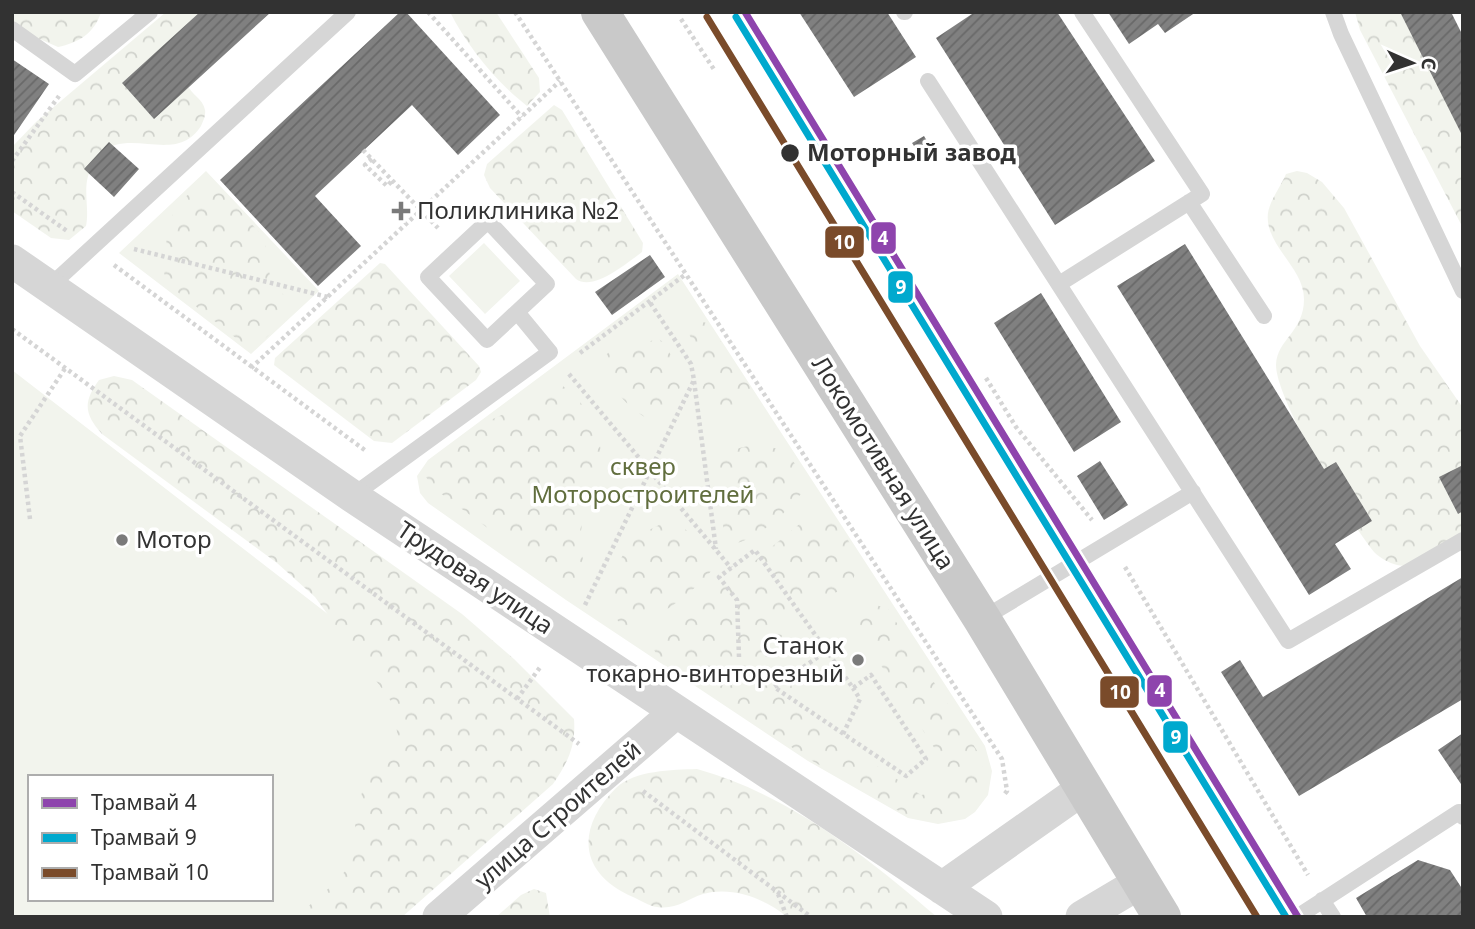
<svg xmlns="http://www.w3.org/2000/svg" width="1475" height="929" font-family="'Noto Sans',sans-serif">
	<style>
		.green { fill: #f2f4ed; fill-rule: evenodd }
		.forest { fill: url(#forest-crowns) }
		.building { fill: url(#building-hatch) }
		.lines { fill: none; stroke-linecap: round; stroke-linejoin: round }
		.path { stroke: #d5d5d5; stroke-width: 4.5; stroke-dasharray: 3.5 3.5; stroke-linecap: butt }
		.service { stroke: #d6d6d6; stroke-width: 16 }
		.minor { stroke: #d6d6d6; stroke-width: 33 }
		.primary { stroke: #c9c9c9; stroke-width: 38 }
		.tram-1-casing { stroke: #fff; stroke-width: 12 }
		.tram-2-casing { stroke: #fff; stroke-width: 12 }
		.tram-3-casing { stroke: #fff; stroke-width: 12 }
		.tram-1 { stroke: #8e44ad; stroke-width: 7 }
		.tram-2 { stroke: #00a9ce; stroke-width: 7 }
		.tram-3 { stroke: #7a4b2a; stroke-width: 7 }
		.stop-dot { fill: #323232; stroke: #fff; stroke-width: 2.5 }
		.poi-dot { fill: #7a7a7a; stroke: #fff; stroke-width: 2.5 }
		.labels { text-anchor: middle; stroke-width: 7; stroke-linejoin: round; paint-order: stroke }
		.stop-label { font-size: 24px; font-weight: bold; fill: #323232; stroke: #fff; text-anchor: start }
		.poi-label { font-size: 24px; fill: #323232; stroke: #fff; text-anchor: start }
		.street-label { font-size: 24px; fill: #323232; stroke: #fff }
		.park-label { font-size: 24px; fill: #616e3e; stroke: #fff }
		.line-badge { stroke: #fff; stroke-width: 2.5 }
		.badge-label { font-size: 19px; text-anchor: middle; font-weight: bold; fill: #fff }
	</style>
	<defs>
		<pattern id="forest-crowns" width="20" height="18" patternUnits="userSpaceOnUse" patternTransform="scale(1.75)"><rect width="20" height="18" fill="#f2f4ed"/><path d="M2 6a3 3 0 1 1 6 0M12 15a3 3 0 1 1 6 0" fill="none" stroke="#d0d2cc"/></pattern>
		<pattern id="building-hatch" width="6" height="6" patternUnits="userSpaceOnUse" patternTransform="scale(1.75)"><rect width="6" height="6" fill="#808080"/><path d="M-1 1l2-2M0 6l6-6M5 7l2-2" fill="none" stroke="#696969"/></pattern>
	</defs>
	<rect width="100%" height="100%" fill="#fff"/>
	<!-- green -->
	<path class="green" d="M206 171 319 291 251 354 119 253Z
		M484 243 520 281 485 314 449 276Z
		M678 274 985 746 992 771 988 795 975 812 965 819 938 824 908 818 808 761 566 600 428 503 420 493 417 476 428 460Z
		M12 370 417 683 470 768 302 917H12ZM30 777H271V899H30Z"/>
	<!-- forest -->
	<path class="forest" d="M12 12H101C95 33 78 43 58 47L35 37 12 21Z
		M166 12H239L187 84C191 95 203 98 205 110 206 116 203 121 201 126 180 159 145 137 115 145 107 147 96 159 92 167 81 185 90 207 86 226L69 240 51 238 12 211V147L36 122Z
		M450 12H496L539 78 540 92 527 106C497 83 467 46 450 12Z
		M1355 12H1442L1463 60V228L1360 30Z
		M554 105 562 110 643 243 642 252C627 263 593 292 576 279L490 188 484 175 487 164Z
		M1297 171 1307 173 1322 182 1344 208 1420 346 1463 408V535C1445 546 1419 570 1397 565 1389 563 1380 558 1374 552 1350 523 1276 400 1276 365 1277 339 1304 332 1304 299 1304 267 1264 245 1268 213 1270 200 1281 186 1286 174Z
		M205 186 223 192 258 231 265 245 270 276 290 304 287 318 256 347 246 346 165 282C163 270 166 261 166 248 168 219 174 197 205 186Z
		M380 263 385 264 479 366 481 372 476 380 392 443 374 441 274 365 275 358Z
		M698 320 709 324 755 394 754 402 732 415 714 414 698 398 709 373 688 332Z
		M657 338 663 342 683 375C681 389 670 415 657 422 636 418 604 382 599 362L611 350 635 349Z
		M114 376 132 380 462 614 514 659 574 719C576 746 568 762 553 784L402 917H296L337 881 349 866 356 845 355 822 363 788 397 732 393 704 315 597 277 563 102 434C84 414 83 402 99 380Z
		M561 385C572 391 581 402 587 412 616 459 591 479 582 525 578 542 585 561 584 579L574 588 565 585 432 487 425 475 435 460 480 425 527 403 551 387Z
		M758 444C782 446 805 464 803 491 789 511 757 540 733 544L727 541C720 526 725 518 723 503 722 496 718 490 717 482 712 451 734 449 758 444Z
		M822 515C843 521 866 563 851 582 832 605 777 593 782 640 783 647 788 653 789 660 793 687 788 698 807 720L921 795 942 792 950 779 946 766 855 625 857 610 868 602 888 609 981 757 984 781 980 791 967 808 946 820 911 818 809 759 658 656 654 650 657 642 808 517Z
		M667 521C686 523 710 551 712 570 697 589 647 630 623 626 600 606 611 575 624 553 628 546 628 538 634 532L649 530Z
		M697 769C788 794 866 856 937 917H787C765 898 731 886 703 894 687 899 676 910 657 907 649 906 640 900 633 897 578 873 576 828 616 788 635 770 672 770 697 769Z
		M534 889 546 893 550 917H496L521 895Z"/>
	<!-- building -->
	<path class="building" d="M200 12H271L154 119 122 83Z
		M400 12H406L500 115 458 155 412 105 315 196 361 246 318 286 220 180Z
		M799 12H887L916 57 854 97Z
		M975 12H1057L1155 161 1055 225 936 38Z
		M1108 12H1196L1165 33 1158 24 1129 44Z
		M1400 12H1451L1463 36V137Z
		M12 59 49 84 12 138Z
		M924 136 933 151 922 158 912 143Z
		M109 142 139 169 114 197 84 169Z
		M1185 244 1324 469 1336 462 1372 521 1335 544 1351 569 1309 595 1117 286Z
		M650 255 665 277 612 315 595 292Z
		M1041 293 1121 422 1074 452 994 323Z
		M1100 461 1128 505 1104 520 1077 476Z
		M1463 465V511L1458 514 1439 477Z
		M1463 577V699L1299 796 1221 672 1240 660 1263 697Z
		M1463 733V787L1438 750Z
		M1418 860 1450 870 1463 890V917H1367L1356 898Z"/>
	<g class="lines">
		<!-- path -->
		<path class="path" d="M428 12 522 117
			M515 12 1002 759 1007 791 1003 796
			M681 19 715 71
			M363 150 438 228
			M372 159 365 165 387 186 393 180
			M12 161 59 96
			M12 192 67 231
			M134 249 328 297
			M114 265 366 451
			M12 329 579 744
			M580 353 686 274
			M251 368 560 81
			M569 374 731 568
			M986 378 1016 427 1092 520
			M694 381 716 549
			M30 519 20 436 66 367
			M1125 567 1308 875
			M585 605 694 380 691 364 649 301
			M739 657 737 600 719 577 755 550 853 688 871 675 926 759 906 776 774 687 827 651
			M517 699 541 666
			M843 734 860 699 853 688
			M643 791 811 917
			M778 894 787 917"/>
		<!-- service -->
		<path class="service" d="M904 12H905
			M1333 12 1341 34 1463 291
			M12 29 75 74 150 12
			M928 81 1288 641 1463 540
			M1189 202 1264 316
			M488 221 547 284 487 340 428 277Z
			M1059 284 1202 194 1082 12
			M49 287 348 12
			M352 496 550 352 517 312
			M982 619 1193 492
			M1322 900 1333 917
			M1297 917 1459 812 1463 817"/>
		<!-- minor -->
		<path class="minor" d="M12 261 352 496 986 917
			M942 888 1084 788
			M439 917 676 712
			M1082 917 1141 882"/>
		<!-- primary -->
		<path class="primary" d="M600 12 982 619 1162 917"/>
		<defs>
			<path id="tram-1" d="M745 12 1298 917"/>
			<path id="tram-2" d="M736 17 1286 917"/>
			<path id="tram-3" d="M707 17 1257 917"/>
		</defs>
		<!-- tram-1 casing -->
		<use href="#tram-1" class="tram-1-casing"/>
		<!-- tram-2 casing -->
		<use href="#tram-2" class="tram-2-casing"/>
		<!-- tram-3 casing -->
		<use href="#tram-3" class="tram-3-casing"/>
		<!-- tram-1 -->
		<use href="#tram-1" class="tram-1"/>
		<!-- tram-2 -->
		<use href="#tram-2" class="tram-2"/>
		<!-- tram-3 -->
		<use href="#tram-3" class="tram-3"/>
	</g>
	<!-- markers -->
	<circle class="stop-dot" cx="790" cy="153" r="10"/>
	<g class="poi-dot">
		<path d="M397.5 200.5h7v7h7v7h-7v7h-7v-7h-7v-7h7z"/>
		<circle cx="122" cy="540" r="7"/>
		<circle cx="858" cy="660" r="7"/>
	</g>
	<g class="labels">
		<!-- stop labels -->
		<g class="stop-label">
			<text x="807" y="161">Моторный завод</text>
		</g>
		<!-- poi labels -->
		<g class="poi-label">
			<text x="417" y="219">Поликлиника №2</text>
			<text x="136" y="548">Мотор</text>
			<text x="844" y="654" text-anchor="end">Станок<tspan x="844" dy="28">токарно-винторезный</tspan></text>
		</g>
		<!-- street labels -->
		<g class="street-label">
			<text transform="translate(883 463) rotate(58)" y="8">Локомотивная улица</text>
			<text transform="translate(475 578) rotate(34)" y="8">Трудовая улица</text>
			<text transform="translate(558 815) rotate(-41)" y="8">улица Строителей</text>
		</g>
		<!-- park labels -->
		<g class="park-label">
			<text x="643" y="475">сквер<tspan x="643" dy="28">Моторостроителей</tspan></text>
		</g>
	</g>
	<g class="line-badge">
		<rect x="870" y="221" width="27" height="34" rx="7" fill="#8e44ad"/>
		<rect x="824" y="225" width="41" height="34" rx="7" fill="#7a4b2a"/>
		<rect x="887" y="270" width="27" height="34" rx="7" fill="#00a9ce"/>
		<rect x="1146" y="674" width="27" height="34" rx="7" fill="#8e44ad"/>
		<rect x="1099" y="675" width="41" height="34" rx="7" fill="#7a4b2a"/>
		<rect x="1162" y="720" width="27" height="34" rx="7" fill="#00a9ce"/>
	</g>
	<g class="badge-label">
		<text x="883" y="245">4</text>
		<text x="844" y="249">10</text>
		<text x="901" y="294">9</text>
		<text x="1160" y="697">4</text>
		<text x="1120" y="699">10</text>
		<text x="1176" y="744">9</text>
	</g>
	<!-- border -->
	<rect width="1475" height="929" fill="none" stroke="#323232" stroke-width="28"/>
	<!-- legend -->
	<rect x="28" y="775" width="245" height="126" fill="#ffffff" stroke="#adadad" stroke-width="2"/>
	<rect x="42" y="798" width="35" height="10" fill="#8e44ad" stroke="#adadad" stroke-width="2"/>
	<text x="91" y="810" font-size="21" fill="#323232">Трамвай 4</text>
	<rect x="42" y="833" width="35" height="10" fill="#00a9ce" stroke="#adadad" stroke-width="2"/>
	<text x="91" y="845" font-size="21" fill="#323232">Трамвай 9</text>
	<rect x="42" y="868" width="35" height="10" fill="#7a4b2a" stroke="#adadad" stroke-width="2"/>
	<text x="91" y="880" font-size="21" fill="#323232">Трамвай 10</text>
	<!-- north arrow -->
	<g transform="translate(1412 63) rotate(93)" stroke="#ffffff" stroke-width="5" paint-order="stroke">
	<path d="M0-5L12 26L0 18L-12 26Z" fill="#323232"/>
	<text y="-10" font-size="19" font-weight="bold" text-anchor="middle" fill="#323232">С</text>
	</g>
</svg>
